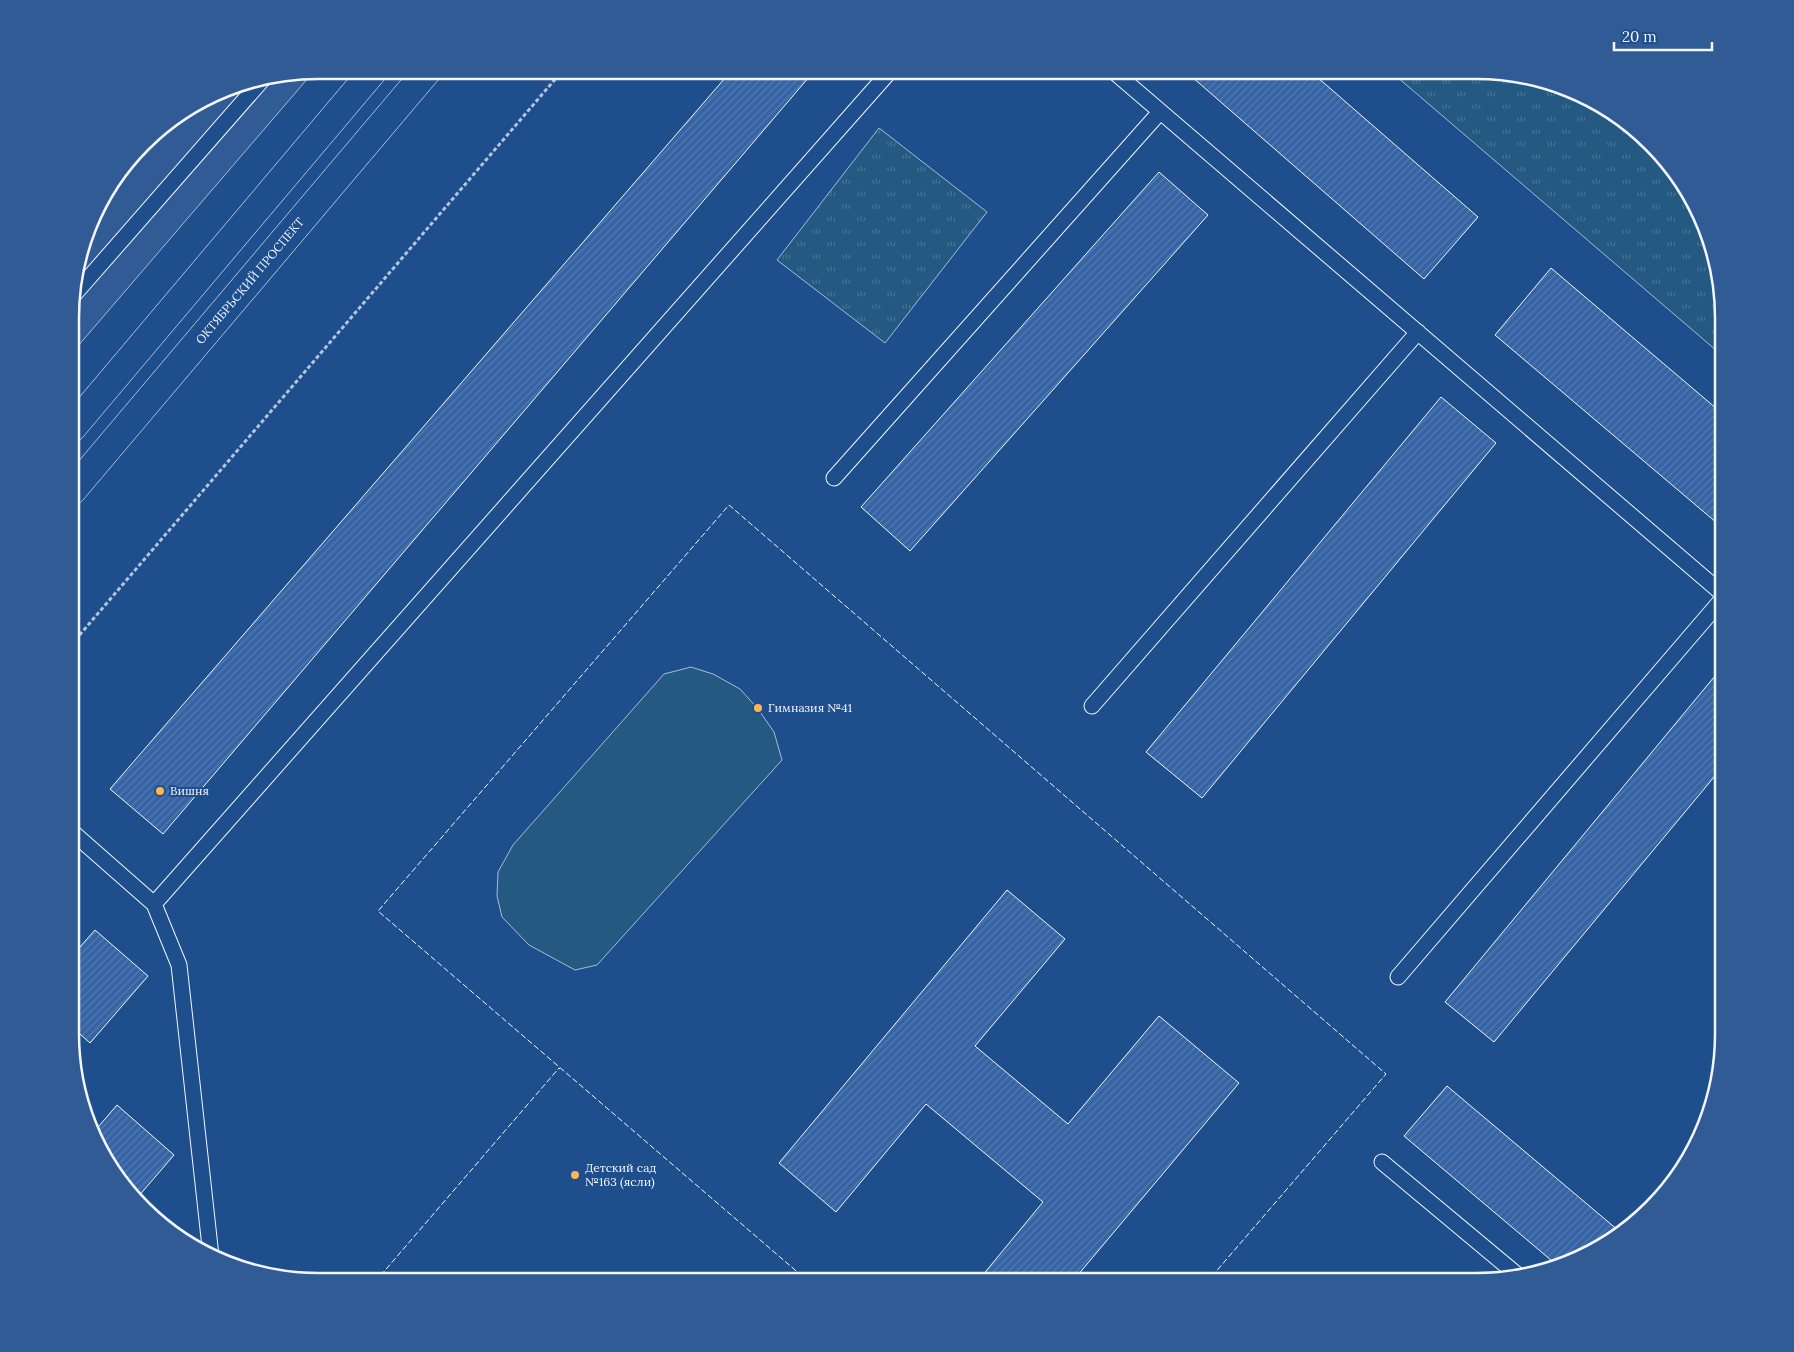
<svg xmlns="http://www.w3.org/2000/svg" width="1794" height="1352" font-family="Lora,serif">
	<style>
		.grass { fill: url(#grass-tufts); stroke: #a8bbd7 }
		.garden { fill: #245a82; stroke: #a8bbd7 }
		.parking { fill: #305b95; stroke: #a8bbd7 }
		.building { fill: url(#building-hatch); stroke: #f2f6ff }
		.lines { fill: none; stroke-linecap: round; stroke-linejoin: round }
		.lane-casing { stroke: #f2f6ff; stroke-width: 17 }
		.primary-casing { stroke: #f2f6ff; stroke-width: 29 }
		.path { stroke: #b3c4dc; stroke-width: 3; stroke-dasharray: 4 2.5; stroke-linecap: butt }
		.lane { stroke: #1f4e8c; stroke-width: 15 }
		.primary { stroke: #1f4e8c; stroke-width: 28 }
		.fence { stroke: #f2f6ff; stroke-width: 1; stroke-dasharray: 6 2.5; stroke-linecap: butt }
		.poi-dot { fill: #ffb74d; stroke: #1f4e8c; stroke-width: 2 }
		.labels { text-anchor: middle; stroke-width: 4; stroke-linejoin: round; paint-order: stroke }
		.street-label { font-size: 12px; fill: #f2f6ff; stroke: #1f4e8c }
		.poi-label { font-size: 12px; fill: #f2f6ff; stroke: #1f4e8c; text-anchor: start }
		.rim { fill: none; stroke: #f2f6ff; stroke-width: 2.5 }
	</style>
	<defs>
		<pattern id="grass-tufts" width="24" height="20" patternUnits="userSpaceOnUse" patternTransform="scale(1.25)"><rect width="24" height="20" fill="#245a82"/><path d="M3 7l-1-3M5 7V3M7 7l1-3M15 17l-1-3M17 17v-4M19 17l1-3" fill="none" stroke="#447295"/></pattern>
		<pattern id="building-hatch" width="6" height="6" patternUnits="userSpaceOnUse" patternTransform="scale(1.25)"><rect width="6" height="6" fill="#3563a3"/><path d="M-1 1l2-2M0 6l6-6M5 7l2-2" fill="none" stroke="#537ab1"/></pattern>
	</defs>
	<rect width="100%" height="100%" fill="#1f4e8c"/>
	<!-- grass -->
	<path class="grass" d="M1389 70 1492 71 1571 89 1639 131 1699 208 1716 254 1724 317V357Z
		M879 128 987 212 885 343 777 260Z"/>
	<!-- garden -->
	<path class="garden" d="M691 667 713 674 740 689 758 709 774 732 782 760 597 965 575 970 529 945 502 917 497 896 498 872 513 845 664 674Z"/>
	<!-- parking -->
	<path class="parking" d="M315 70 72 353V285L103 196 161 127 238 83Z"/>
	<!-- building -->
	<path class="building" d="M732 70H815L163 834 110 789Z
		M1184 70H1309L1478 217 1424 279Z
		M1159 172 1208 215 910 551 861 507Z
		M1551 268 1724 415V529L1495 335Z
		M1441 397 1496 443 1202 798 1146 752Z
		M1724 665V765L1494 1042 1445 1002Z
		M1007 890 1065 939 975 1046 1068 1124 1159 1016 1239 1083 1072 1282H977L1043 1202 926 1104 836 1212 779 1163Z
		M95 930 148 976 90 1043 71 1026V957Z
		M1447 1086 1619 1231 1586 1257 1558 1266 1404 1136Z
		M117 1105 174 1155 137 1198 96 1144 93 1133Z"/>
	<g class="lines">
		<defs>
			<path id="lane" d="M1112 70 1724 595
				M72 297 263 79
				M834 478 1160 112
				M1092 706 1418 332
				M71 831 154 904 179 965 211 1256
				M154 904 891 70
				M1398 977 1724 597
				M1382 1162 1521 1278"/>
			<path id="primary" d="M72 428 374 70
				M72 491 428 70"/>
		</defs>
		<!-- lane casing -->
		<use href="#lane" class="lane-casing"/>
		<!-- primary casing -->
		<use href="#primary" class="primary-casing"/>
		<!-- path -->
		<path class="path" d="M1590 101 1634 138 1655 152
			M1634 138 1639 131
			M71 645 563 70"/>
		<!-- lane -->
		<use href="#lane" class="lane"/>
		<!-- primary -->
		<use href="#primary" class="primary"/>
		<!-- fence -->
		<path class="fence" d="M375 1282 559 1068 560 1069
			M809 1282 378 911 729 505 1386 1074 1207 1282"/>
	</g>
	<!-- markers -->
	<g class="poi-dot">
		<circle cx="758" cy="708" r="5"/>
		<circle cx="160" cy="791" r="5"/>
		<circle cx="575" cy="1175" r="5"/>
	</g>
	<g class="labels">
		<!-- street labels -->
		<g class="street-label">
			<text transform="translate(250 281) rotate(-50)" y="4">ОКТЯБРЬСКИЙ ПРОСПЕКТ</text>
		</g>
		<!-- poi labels -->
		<g class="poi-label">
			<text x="768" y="712">Гимназия №41</text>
			<text x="170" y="795">Вишня</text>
			<text x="585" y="1172">Детский сад<tspan x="585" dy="14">№163 (ясли)</tspan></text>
		</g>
	</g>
	<!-- crop -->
	<path d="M0 0H1794V1352H0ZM318 79H1476A239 239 0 0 1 1715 318V1034A239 239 0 0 1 1476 1273H318A239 239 0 0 1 79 1034V318A239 239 0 0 1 318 79Z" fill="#305b95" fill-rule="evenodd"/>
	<path class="rim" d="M318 79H1476A239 239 0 0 1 1715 318V1034A239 239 0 0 1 1476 1273H318A239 239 0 0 1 79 1034V318A239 239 0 0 1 318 79Z"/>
	<!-- scale -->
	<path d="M1614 42v8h98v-8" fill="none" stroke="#f2f6ff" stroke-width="2.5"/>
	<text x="1622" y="42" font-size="15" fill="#f2f6ff" stroke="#1f4e8c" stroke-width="4" paint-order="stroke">20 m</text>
</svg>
